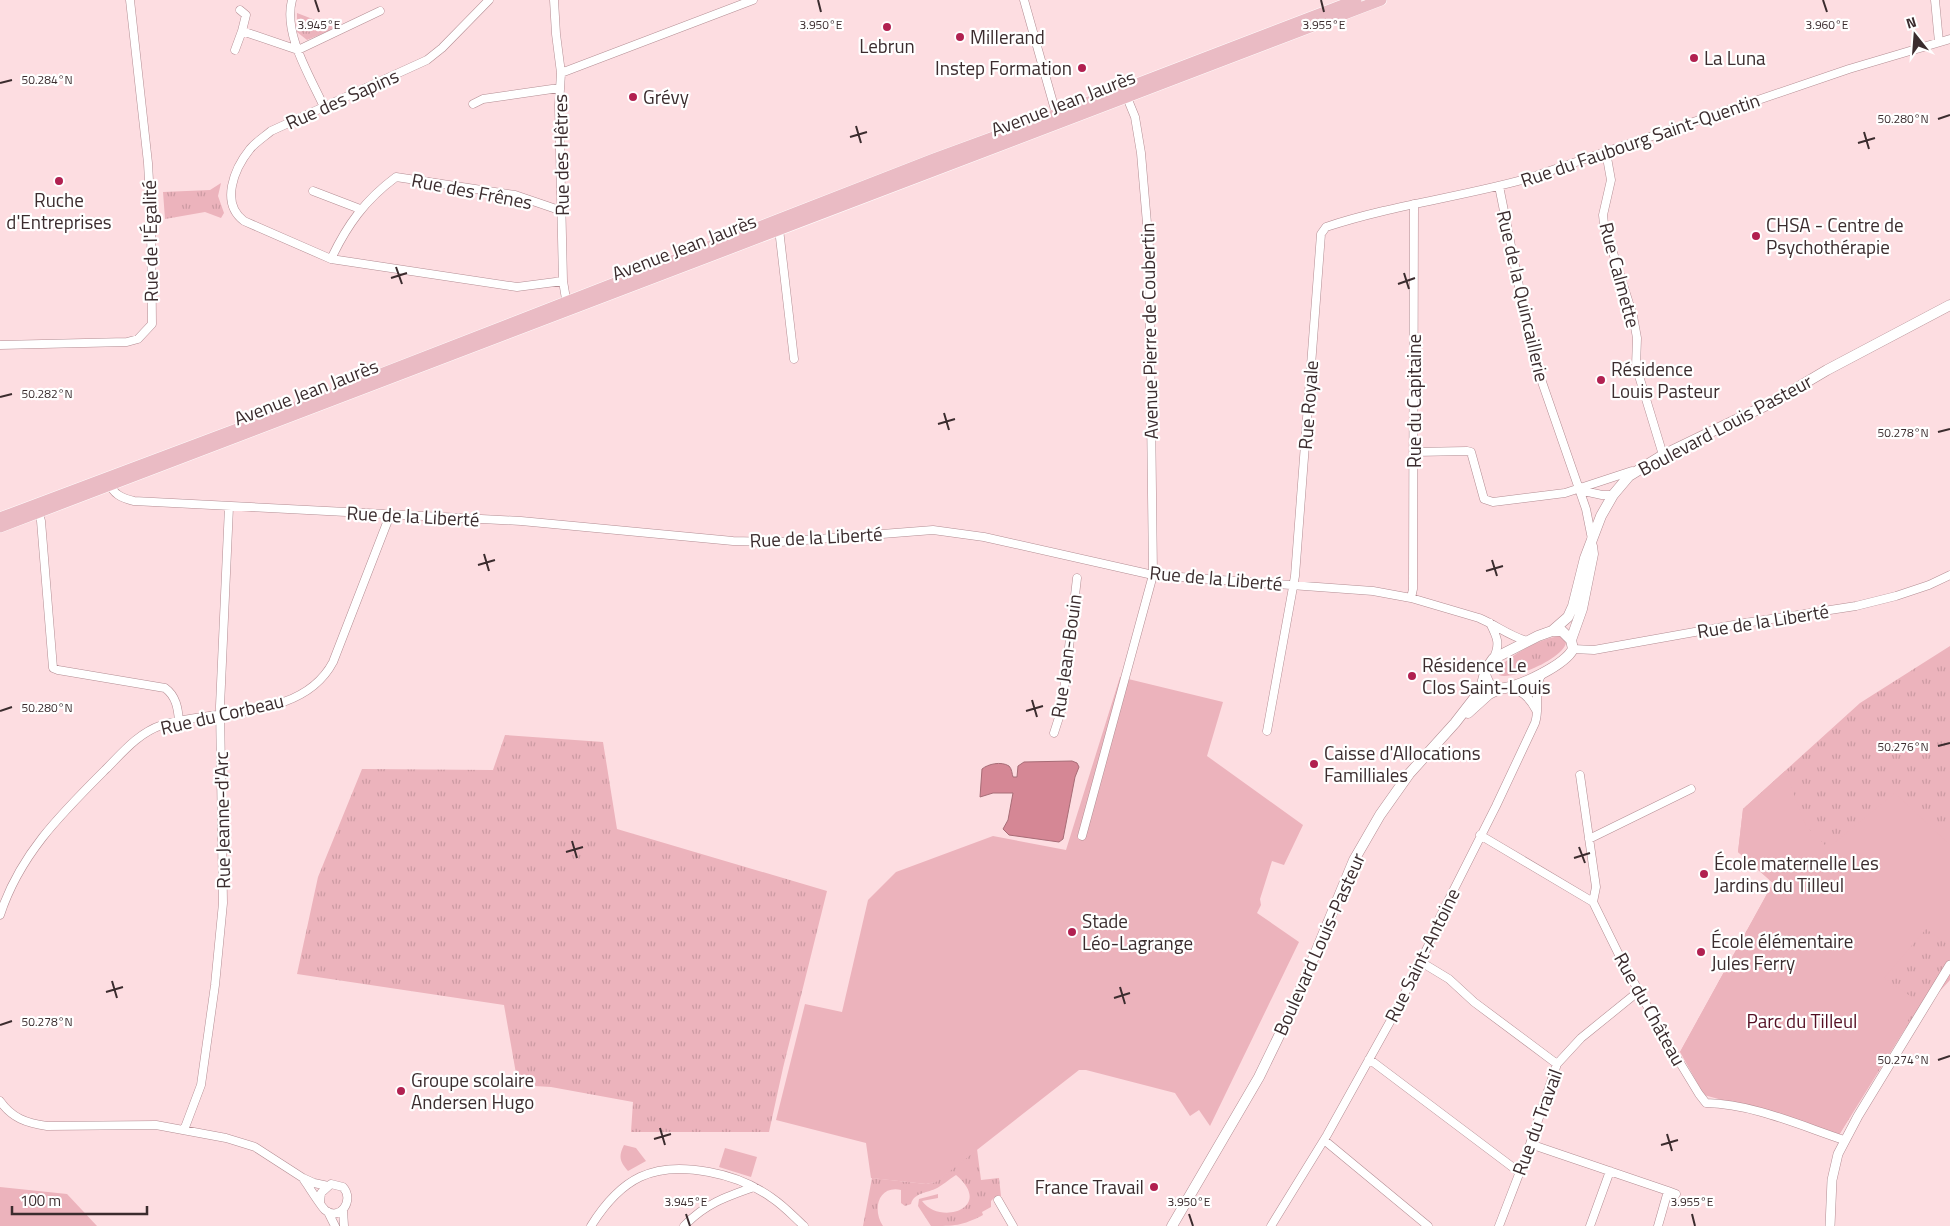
<svg xmlns="http://www.w3.org/2000/svg" width="1950" height="1226" font-family="'Titillium Web',sans-serif">
	<style>
		.grass { fill: url(#grass-tufts) }
		.park { fill: #ecb3bc }
		.water { fill: #d58795; stroke: #a76c76 }
		.lines { fill: none; stroke-linecap: round; stroke-linejoin: round }
		.minor-casing { stroke: #b38d93; stroke-width: 9 }
		.tertiary-casing { stroke: #b38d93; stroke-width: 10 }
		.secondary-casing { stroke: #b38d93; stroke-width: 11 }
		.primary-casing { stroke: #fff; stroke-width: 12 }
		.minor { stroke: #fff; stroke-width: 8 }
		.tertiary { stroke: #fff; stroke-width: 9 }
		.secondary { stroke: #fff; stroke-width: 10 }
		.primary { stroke: #eabbc4; stroke-width: 11 }
		.ticks { fill: none; stroke: #3b2c2e; stroke-width: 2 }
		.poi-dot { fill: #b12050; stroke: #fff; stroke-width: 2 }
		.labels { text-anchor: middle; stroke-width: 4.5; stroke-linejoin: round; paint-order: stroke }
		.poi-label { font-size: 19px; fill: #3b2c2e; stroke: #fff; text-anchor: start }
		.street-label { font-size: 19px; fill: #3b2c2e; stroke: #fff }
		.park-label { font-size: 19px; fill: #540e23; stroke: #fff }
		.ticks-label { font-size: 12px; text-anchor: middle; fill: #3b2c2e; stroke: #fff; stroke-width: 4.5; stroke-linejoin: round; paint-order: stroke }
	</style>
	<defs>
		<pattern id="grass-tufts" width="24" height="20" patternUnits="userSpaceOnUse" patternTransform="scale(1.25)"><rect width="24" height="20" fill="#ecb3bc"/><path d="M3 7l-1-3M5 7V3M7 7l1-3M15 17l-1-3M17 17v-4M19 17l1-3" fill="none" stroke="#cb9aa2"/></pattern>
	</defs>
	<rect width="100%" height="100%" fill="#fddde1"/>
	<!-- grass -->
	<path class="grass" d="M297 13 336 28 307 40 297 32Z
		M221 183 218 196 224 213 221 218 205 212 165 219 163 192 210 190Z
		M1559 636 1562 637 1566 643C1563 658 1513 681 1499 675V667C1516 652 1537 640 1559 636Z
		M1950 646V980L1905 1029 1839 1135 1680 1052 1773 883 1738 852 1743 809 1860 703Z
		M505 735 603 742 617 829 827 891 783 1068 769 1132H631L633 1102 551 1087 518 1085 504 1005 297 974 318 877 362 769 493 770Z
		M977 1149 981 1180 999 1178 1001 1196 995 1197 991 1201V1207L982 1212 983 1215C962 1226 954 1226 931 1226L918 1206 919 1199 938 1194V1198L922 1201C940 1226 995 1208 956 1175 949 1179 942 1186 935 1189 926 1193 914 1193 911 1204L905 1206 901 1203V1190C878 1185 872 1210 883 1226H863L872 1178 926 1184 935 1182Z"/>
	<!-- park -->
	<path class="park" d="M1120 677 1223 702 1207 756 1303 825 1284 865 1272 861 1260 899 1261 905 1257 913 1299 942 1210 1126 1199 1110 1190 1116 1175 1093 1086 1070H1079L936 1182 926 1184 871 1178 866 1143 776 1120 805 1004 842 1012 868 900 896 872 993 836 1066 850Z
		M1785 771 1806 826 1828 848 1895 793 1950 845V946L1926 929 1884 978 1919 1002 1839 1135 1762 1111 1704 1095 1680 1052 1773 883 1738 852 1743 809Z
		M624 1145 636 1148 646 1161 628 1171C620 1162 618 1157 624 1145Z
		M725 1148 757 1157 751 1177 719 1167Z
		M0 1187 67 1194 97 1226H0Z"/>
	<!-- water -->
	<path class="water" d="M1072 761 1077 763 1079 767 1075 777 1063 839 1059 842 1009 835 1003 829 1008 820 1013 793H993L980 797 982 769C988 764 1001 761 1009 766 1012 769 1012 774 1013 777H1017L1018 766 1024 762Z"/>
	<g class="lines">
		<defs>
			<path id="minor" d="M292 0C283 34 310 76 324 107
				M489 0 442 48 427 60 271 131C264 137 256 142 250 149 234 169 220 203 244 221L331 259 517 287 563 281
				M554 0 556 34 561 73 559 105 563 281 567 305
				M1024 0 1057 117
				M1935 0 1939 42
				M240 10 246 15 242 31 298 50 380 11
				M235 50 242 31
				M561 73 753 0
				M473 104 483 99 559 88
				M1606 152 1611 180 1603 215 1604 224 1633 316 1637 338 1636 366 1663 455
				M1499 186 1533 356 1586 509 1592 539
				M313 191 360 209
				M779 229 794 359
				M331 259C347 225 365 200 396 177L515 195 562 211
				M0 345 127 342 138 339 152 324 151 217 148 163 130 0
				M1415 452 1467 451 1471 452 1484 499 1493 502 1565 493 1632 471
				M109 482C113 494 121 498 134 501L521 521 733 541 780 542 933 530 984 537 1153 575 1373 591 1411 598 1479 618C1496 625 1509 636 1527 641
				M1579 490 1602 495H1613
				M37 508 41 521 53 668 58 670 165 688C176 696 178 708 179 721
				M1411 598 1413 589 1414 204
				M1490 623C1497 637 1501 644 1493 659
				M1573 649 1594 650 1745 623 1856 606 1896 596 1929 585 1950 575
				M1508 688C1522 689 1530 698 1536 710
				M1267 731 1295 576 1321 234 1326 227C1392 205 1462 197 1529 178L1849 69 1950 39
				M1054 733 1062 708 1077 578
				M1580 775 1596 887 1593 902
				M1480 835 1593 902 1623 963 1668 1043 1699 1094 1706 1103C1753 1104 1799 1125 1844 1140
				M1082 836 1153 575 1149 247 1141 153 1135 117 1126 95
				M1589 839 1691 789
				M0 915C20 854 61 814 106 769 122 753 138 733 162 725 216 708 302 721 333 662L390 515
				M1421 962 1449 979 1474 1002 1557 1064
				M1369 1059 1519 1172
				M0 1101C12 1118 26 1123 47 1126L156 1125 226 1138 255 1147 303 1178 314 1183 328 1186
				M184 1130 201 1085 215 985 223 903 220 706 229 507
				M1324 1140 1428 1226
				M1530 1144 1668 1191
				M304 1180C309 1187 320 1205 325 1210 340 1222 355 1200 343 1187L331 1184 321 1193 320 1202
				M998 1200 1013 1226
				M343 1210 344 1226
				M328 1212 335 1226
				M591 1226C621 1178 653 1161 709 1172 731 1176 754 1185 772 1198 784 1206 794 1217 804 1226
				M684 1226C705 1204 725 1197 754 1187
				M1271 1226 1327 1135 1396 1011 1436 930 1440 917 1496 806 1535 723C1541 705 1532 691 1542 673
				M1499 1226 1526 1156 1557 1064 1581 1038 1639 991
				M1590 1226 1610 1171
				M1658 1226 1668 1191 1676 1194"/>
			<path id="tertiary" d="M1830 1226 1832 1180 1838 1154 1858 1116 1950 965"/>
			<path id="secondary" d="M1552 631 1568 617 1573 606 1585 558 1601 516 1613 495 1629 476 1663 455 1773 402 1827 370 1950 305
				M1571 640 1582 609 1593 554 1592 546
				M1468 713 1489 694 1501 688
				M1172 1226 1259 1077 1294 1005 1354 860 1380 815 1409 774 1455 723 1476 696 1481 688 1486 669 1493 659 1538 636 1552 631H1562L1571 640 1573 649C1565 665 1522 685 1505 688 1499 689 1494 687 1489 684L1485 675"/>
			<path id="primary" d="M0 518 314 400 934 159 1124 89 1356 0
				M0 527 1381 0"/>
		</defs>
		<!-- minor casing -->
		<use href="#minor" class="minor-casing"/>
		<!-- tertiary casing -->
		<use href="#tertiary" class="tertiary-casing"/>
		<!-- secondary casing -->
		<use href="#secondary" class="secondary-casing"/>
		<!-- primary casing -->
		<use href="#primary" class="primary-casing"/>
		<!-- minor -->
		<use href="#minor" class="minor"/>
		<!-- tertiary -->
		<use href="#tertiary" class="tertiary"/>
		<!-- secondary -->
		<use href="#secondary" class="secondary"/>
		<!-- primary -->
		<use href="#primary" class="primary"/>
	</g>
	<!-- ticks -->
	<path class="ticks" d="M315 0 319 12M818 0 821 12M1321 0 1324 12M1823 0 1827 12M0 83 12 80M1938 119 1950 115M856 126 861 143M1864 132 1869 149M850 137 867 132M1858 143 1875 138M396 267 402 284M1404 273 1409 289M391 278 407 273M1398 284 1415 278M0 397 12 394M944 413 949 430M938 424 955 419M1938 432 1950 429M484 554 489 571M1492 560 1497 576M478 565 495 560M1486 571 1503 566M1032 700 1037 717M0 711 12 707M1026 711 1043 706M1938 746 1950 743M572 841 577 858M1579 847 1585 863M566 852 583 847M1574 858 1590 853M112 981 117 998M1120 987 1125 1004M106 992 123 987M1114 998 1130 993M0 1025 12 1021M1938 1060 1950 1056M660 1128 665 1145M1667 1134 1672 1151M654 1139 671 1134M1661 1145 1678 1140M686 1214 690 1226M1189 1214 1193 1226M1692 1214 1695 1226"/>
	<!-- markers -->
	<g class="poi-dot">
		<circle cx="887" cy="27" r="5"/>
		<circle cx="960" cy="37" r="5"/>
		<circle cx="1694" cy="58" r="5"/>
		<circle cx="1082" cy="68" r="5"/>
		<circle cx="633" cy="97" r="5"/>
		<circle cx="59" cy="181" r="5"/>
		<circle cx="1756" cy="236" r="5"/>
		<circle cx="1601" cy="380" r="5"/>
		<circle cx="1412" cy="676" r="5"/>
		<circle cx="1314" cy="764" r="5"/>
		<circle cx="1704" cy="874" r="5"/>
		<circle cx="1072" cy="932" r="5"/>
		<circle cx="1701" cy="952" r="5"/>
		<circle cx="401" cy="1091" r="5"/>
		<circle cx="1154" cy="1187" r="5"/>
	</g>
	<g class="labels">
		<!-- poi labels -->
		<g class="poi-label">
			<text x="970" y="44">Millerand</text>
			<text x="887" y="53" text-anchor="middle">Lebrun</text>
			<text x="1704" y="65">La Luna</text>
			<text x="1072" y="75" text-anchor="end">Instep Formation</text>
			<text x="643" y="104">Grévy</text>
			<text x="59" y="207" text-anchor="middle">Ruche<tspan x="59" dy="22">d'Entreprises</tspan></text>
			<text x="1766" y="232">CHSA - Centre de<tspan x="1766" dy="22">Psychothérapie</tspan></text>
			<text x="1611" y="376">Résidence<tspan x="1611" dy="22">Louis Pasteur</tspan></text>
			<text x="1422" y="672">Résidence Le<tspan x="1422" dy="22">Clos Saint-Louis</tspan></text>
			<text x="1324" y="760">Caisse d'Allocations<tspan x="1324" dy="22">Familliales</tspan></text>
			<text x="1714" y="870">École maternelle Les<tspan x="1714" dy="22">Jardins du Tilleul</tspan></text>
			<text x="1082" y="928">Stade<tspan x="1082" dy="22">Léo-Lagrange</tspan></text>
			<text x="1711" y="948">École élémentaire<tspan x="1711" dy="22">Jules Ferry</tspan></text>
			<text x="411" y="1087">Groupe scolaire<tspan x="411" dy="22">Andersen Hugo</tspan></text>
			<text x="1144" y="1194" text-anchor="end">France Travail</text>
		</g>
		<!-- street labels -->
		<g class="street-label">
			<text transform="translate(342 99) rotate(-24)" y="7">Rue des Sapins</text>
			<text transform="translate(1063 103) rotate(-21)" y="7">Avenue Jean Jaurès</text>
			<text transform="translate(1640 140) rotate(-19)" y="7">Rue du Faubourg Saint-Quentin</text>
			<text transform="translate(561 155) rotate(-91)" y="7">Rue des Hêtres</text>
			<text transform="translate(472 191) rotate(11)" y="7">Rue des Frênes</text>
			<text transform="translate(150 241) rotate(-91)" y="7">Rue de l'Égalité</text>
			<text transform="translate(684 247) rotate(-21)" y="7">Avenue Jean Jaurès</text>
			<text transform="translate(1620 275) rotate(75)" y="7">Rue Calmette</text>
			<text transform="translate(1523 296) rotate(77)" y="7">Rue de la Quincaillerie</text>
			<text transform="translate(1149 331) rotate(-91)" y="7">Avenue Pierre de Coubertin</text>
			<text transform="translate(306 392) rotate(-21)" y="7">Avenue Jean Jaurès</text>
			<text transform="translate(1414 401) rotate(-90)" y="7">Rue du Capitaine</text>
			<text transform="translate(1308 405) rotate(-86)" y="7">Rue Royale</text>
			<text transform="translate(1725 425) rotate(-28)" y="7">Boulevard Louis Pasteur</text>
			<text transform="translate(413 516) rotate(3)" y="7">Rue de la Liberté</text>
			<text transform="translate(816 537) rotate(-3)" y="7">Rue de la Liberté</text>
			<text transform="translate(1216 578) rotate(5)" y="7">Rue de la Liberté</text>
			<text transform="translate(1763 621) rotate(-9)" y="7">Rue de la Liberté</text>
			<text transform="translate(1066 656) rotate(-82)" y="7">Rue Jean-Bouin</text>
			<text transform="translate(222 714) rotate(-13)" y="7">Rue du Corbeau</text>
			<text transform="translate(222 820) rotate(-91)" y="7">Rue Jeanne-d'Arc</text>
			<text transform="translate(1319 944) rotate(-66)" y="7">Boulevard Louis-Pasteur</text>
			<text transform="translate(1422 955) rotate(-64)" y="7">Rue Saint-Antoine</text>
			<text transform="translate(1650 1009) rotate(61)" y="7">Rue du Château</text>
			<text transform="translate(1537 1122) rotate(-70)" y="7">Rue du Travail</text>
		</g>
		<!-- park labels -->
		<g class="park-label">
			<text x="1802" y="1028">Parc du Tilleul</text>
		</g>
	</g>
	<g class="ticks-label">
		<text x="319" y="29">3.945°E</text>
		<text x="821" y="29">3.950°E</text>
		<text x="1324" y="29">3.955°E</text>
		<text x="1827" y="29">3.960°E</text>
		<text x="47" y="84">50.284°N</text>
		<text x="1903" y="123">50.280°N</text>
		<text x="47" y="398">50.282°N</text>
		<text x="1903" y="437">50.278°N</text>
		<text x="47" y="712">50.280°N</text>
		<text x="1903" y="751">50.276°N</text>
		<text x="47" y="1026">50.278°N</text>
		<text x="1903" y="1064">50.274°N</text>
		<text x="686" y="1206">3.945°E</text>
		<text x="1189" y="1206">3.950°E</text>
		<text x="1692" y="1206">3.955°E</text>
	</g>
	<!-- north arrow -->
	<g transform="translate(1915 35) rotate(343)" stroke="#ffffff" stroke-width="4" paint-order="stroke">
	<path d="M0-4L9 19L0 12L-9 19Z" fill="#3b2c2e"/>
	<text y="-8" font-size="14" font-weight="bold" text-anchor="middle" fill="#3b2c2e">N</text>
	</g>
	<!-- scale -->
	<path d="M12 1206v8h135v-8" fill="none" stroke="#3b2c2e" stroke-width="2.5"/>
	<text x="20" y="1206" font-size="15" fill="#3b2c2e" stroke="#ffffff" stroke-width="4" paint-order="stroke">100 m</text>
</svg>
